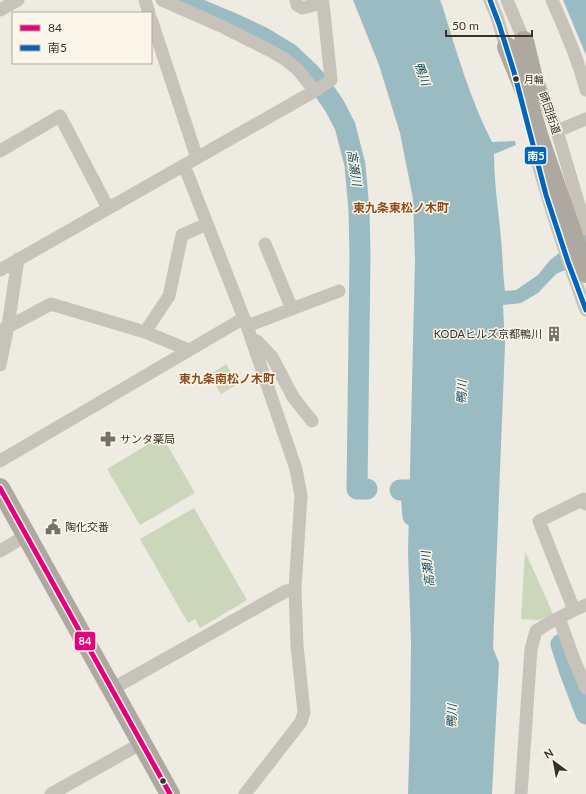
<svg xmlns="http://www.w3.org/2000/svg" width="586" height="794" font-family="Lato,'Noto Sans JP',sans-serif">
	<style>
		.green { fill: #cbd6ba }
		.water { fill: #9bbbc2 }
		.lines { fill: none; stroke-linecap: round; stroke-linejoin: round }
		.river { stroke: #9bbbc2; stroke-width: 21 }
		.minor { stroke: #c7c2ba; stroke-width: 13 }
		.highway { stroke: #ada9a1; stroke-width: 20 }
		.bus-1-casing { stroke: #fbf6e9; stroke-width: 8 }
		.bus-2-casing { stroke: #fbf6e9; stroke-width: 8 }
		.bus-1 { stroke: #e5007d; stroke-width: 5 }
		.bus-2 { stroke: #0065bd; stroke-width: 5 }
		.bus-dot { fill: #393028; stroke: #fbf6e9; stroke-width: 1.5 }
		.labels { text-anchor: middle; stroke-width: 3; stroke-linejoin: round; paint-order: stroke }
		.bus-label { font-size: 10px; fill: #393028; stroke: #fbf6e9; text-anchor: start }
		.street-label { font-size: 11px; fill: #393028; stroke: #fbf6e9 }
		.poi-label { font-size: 11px; fill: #393028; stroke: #fbf6e9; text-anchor: start }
		.water-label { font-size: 12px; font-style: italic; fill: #1a4d5e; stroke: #fbf6e9 }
		.neighbourhood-label { font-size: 12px; font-weight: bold; fill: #8f4b1a; stroke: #fbf6e9 }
		.line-badge { stroke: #fbf6e9; stroke-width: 1.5 }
		.badge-label { font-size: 11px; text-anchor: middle; font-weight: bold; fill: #fff }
	</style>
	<rect width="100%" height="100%" fill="#eeebe2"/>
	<!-- green -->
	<path class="green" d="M226 364 238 384 221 394 209 375Z
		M162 436 195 493 140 525 107 469Z
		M194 508 247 600 200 628 195 619 188 623 140 539Z
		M525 551 553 614 539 620 521 619Z"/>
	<!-- water -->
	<path class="water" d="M353 0H440L443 8C457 53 470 99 492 142L515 141 516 145 494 154C494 187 500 219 502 251 503 264 503 278 505 291L516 290 538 275 550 260 586 233V261L556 274 538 293 521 303 503 305 505 345 493 648 499 663 492 794H408L410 730 411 642 408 552 415 259 413 199 400 133 379 65Z
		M563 0H586V55Z"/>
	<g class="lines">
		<!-- river -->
		<path class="river" d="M177 0 232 23 262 37 290 54 309 72 318 82 334 105 345 126 355 165 359 210 360 256 357 489H367
			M400 490H411V491L412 505 413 516
			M561 644 570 672 586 714"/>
		<!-- minor -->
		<path class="minor" d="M145 0 149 13
			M162 0 221 26 271 51 286 60 298 70 315 91
			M296 0 297 5 302 8 323 3
			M490 0 497 17 508 54
			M507 0 527 48
			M552 0C565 30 578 59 586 90
			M0 10 18 0
			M151 19 197 158
			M539 84 557 131 586 229
			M557 131 586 119
			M0 151 60 116 108 208
			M536 156C550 208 567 259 586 310
			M184 165 247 326 296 469 301 496 295 589 297 646 304 712 301 722 245 794
			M265 244 292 309
			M0 270 318 89 331 80 323 3 321 0
			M247 326 339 291
			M0 331 51 304 145 332 189 350
			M145 332 169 296 182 235 207 224
			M252 341H257L272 357 293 397 312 421
			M0 365 8 326 18 259
			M0 461 244 318
			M0 551 27 535
			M574 610 539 521 584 499 586 504
			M559 618 573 657 586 688
			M112 689 286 591 295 589
			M51 794 142 743
			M521 794 531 649 536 631 547 624 574 610 586 605"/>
		<!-- highway -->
		<path class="highway" d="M524 41 537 95
			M507 47 525 91 539 138 586 273
			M0 488 170 794"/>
		<defs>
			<path id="bus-1" d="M0 488 170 794"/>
			<path id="bus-2" d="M490 0 499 24 514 72 546 195 568 262 586 310"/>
		</defs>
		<!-- bus-1 casing -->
		<use href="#bus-1" class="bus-1-casing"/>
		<!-- bus-2 casing -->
		<use href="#bus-2" class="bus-2-casing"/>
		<!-- bus-1 -->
		<use href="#bus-1" class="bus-1"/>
		<!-- bus-2 -->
		<use href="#bus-2" class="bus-2"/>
	</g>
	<!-- icons -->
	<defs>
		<symbol id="building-bare" viewBox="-9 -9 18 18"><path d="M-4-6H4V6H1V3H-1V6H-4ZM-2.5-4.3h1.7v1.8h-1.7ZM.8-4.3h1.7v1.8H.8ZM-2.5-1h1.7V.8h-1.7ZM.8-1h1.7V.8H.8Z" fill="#787169" stroke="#fbf6e9" stroke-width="2.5" paint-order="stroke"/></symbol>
		<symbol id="pharmacy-bare" viewBox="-9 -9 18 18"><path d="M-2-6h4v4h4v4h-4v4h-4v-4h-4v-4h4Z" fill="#787169" stroke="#fbf6e9" stroke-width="2.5" paint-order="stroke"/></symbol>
		<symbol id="civic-bare" viewBox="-9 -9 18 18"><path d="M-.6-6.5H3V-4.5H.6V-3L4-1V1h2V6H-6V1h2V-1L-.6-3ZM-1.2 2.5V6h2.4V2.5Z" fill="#787169" stroke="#fbf6e9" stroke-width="2.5" paint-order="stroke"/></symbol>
	</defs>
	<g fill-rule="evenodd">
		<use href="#building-bare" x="543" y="323" width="22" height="22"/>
		<use href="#pharmacy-bare" x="97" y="428" width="22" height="22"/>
		<use href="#civic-bare" x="42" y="516" width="22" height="22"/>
	</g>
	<!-- markers -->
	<g class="bus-dot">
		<circle cx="516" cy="79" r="3.5"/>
		<circle cx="163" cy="781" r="3.5"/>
	</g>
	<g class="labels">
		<!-- bus labels -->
		<g class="bus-label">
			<text x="524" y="83">月輪</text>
		</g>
		<!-- street labels -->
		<g class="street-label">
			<text transform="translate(550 113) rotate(71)" y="4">師団街道</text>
		</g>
		<!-- poi labels -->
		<g class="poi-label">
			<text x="542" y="338" text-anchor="end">KODAヒルズ京都鴨川</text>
			<text x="120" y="443">サンタ薬局</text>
			<text x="65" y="531">陶化交番</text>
		</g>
		<!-- water labels -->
		<g class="water-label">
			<text transform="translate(422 74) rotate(70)" y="4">鴨川</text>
			<text transform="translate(354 168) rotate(81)" y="4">高瀬川</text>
			<text transform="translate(462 392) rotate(-88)" y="4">鴨川</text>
			<text transform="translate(428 569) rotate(-97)" y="4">高瀬川</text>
			<text transform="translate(452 716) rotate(-88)" y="4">鴨川</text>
		</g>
		<!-- neighbourhood labels -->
		<g class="neighbourhood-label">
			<text x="401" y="212">東九条東松ノ木町</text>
			<text x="227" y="383">東九条南松ノ木町</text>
		</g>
	</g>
	<g class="line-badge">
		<rect x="524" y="146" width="23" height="19" rx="4" fill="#0065bd"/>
		<rect x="74" y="631" width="22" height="20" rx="4" fill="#e5007d"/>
	</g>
	<g class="badge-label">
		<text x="536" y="160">南5</text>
		<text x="85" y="645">84</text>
	</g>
	<!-- legend -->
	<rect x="12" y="12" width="140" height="52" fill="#fbf6e9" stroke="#ada79c"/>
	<rect x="20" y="25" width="20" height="6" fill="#e5007d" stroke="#ada79c"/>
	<text x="48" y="32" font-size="12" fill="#393028">84</text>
	<rect x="20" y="45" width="20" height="6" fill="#0065bd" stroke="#ada79c"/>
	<text x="48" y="52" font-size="12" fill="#393028">南5</text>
	<!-- north arrow -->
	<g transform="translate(554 762) rotate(328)" stroke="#fbf6e9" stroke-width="3" paint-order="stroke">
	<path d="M0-3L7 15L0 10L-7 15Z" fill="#393028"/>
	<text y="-6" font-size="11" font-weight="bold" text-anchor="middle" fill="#393028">N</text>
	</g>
	<!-- scale -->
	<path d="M446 30v6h86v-6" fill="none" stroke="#393028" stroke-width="2"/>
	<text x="452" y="30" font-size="12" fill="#393028" stroke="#fbf6e9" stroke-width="3" paint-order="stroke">50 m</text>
</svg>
